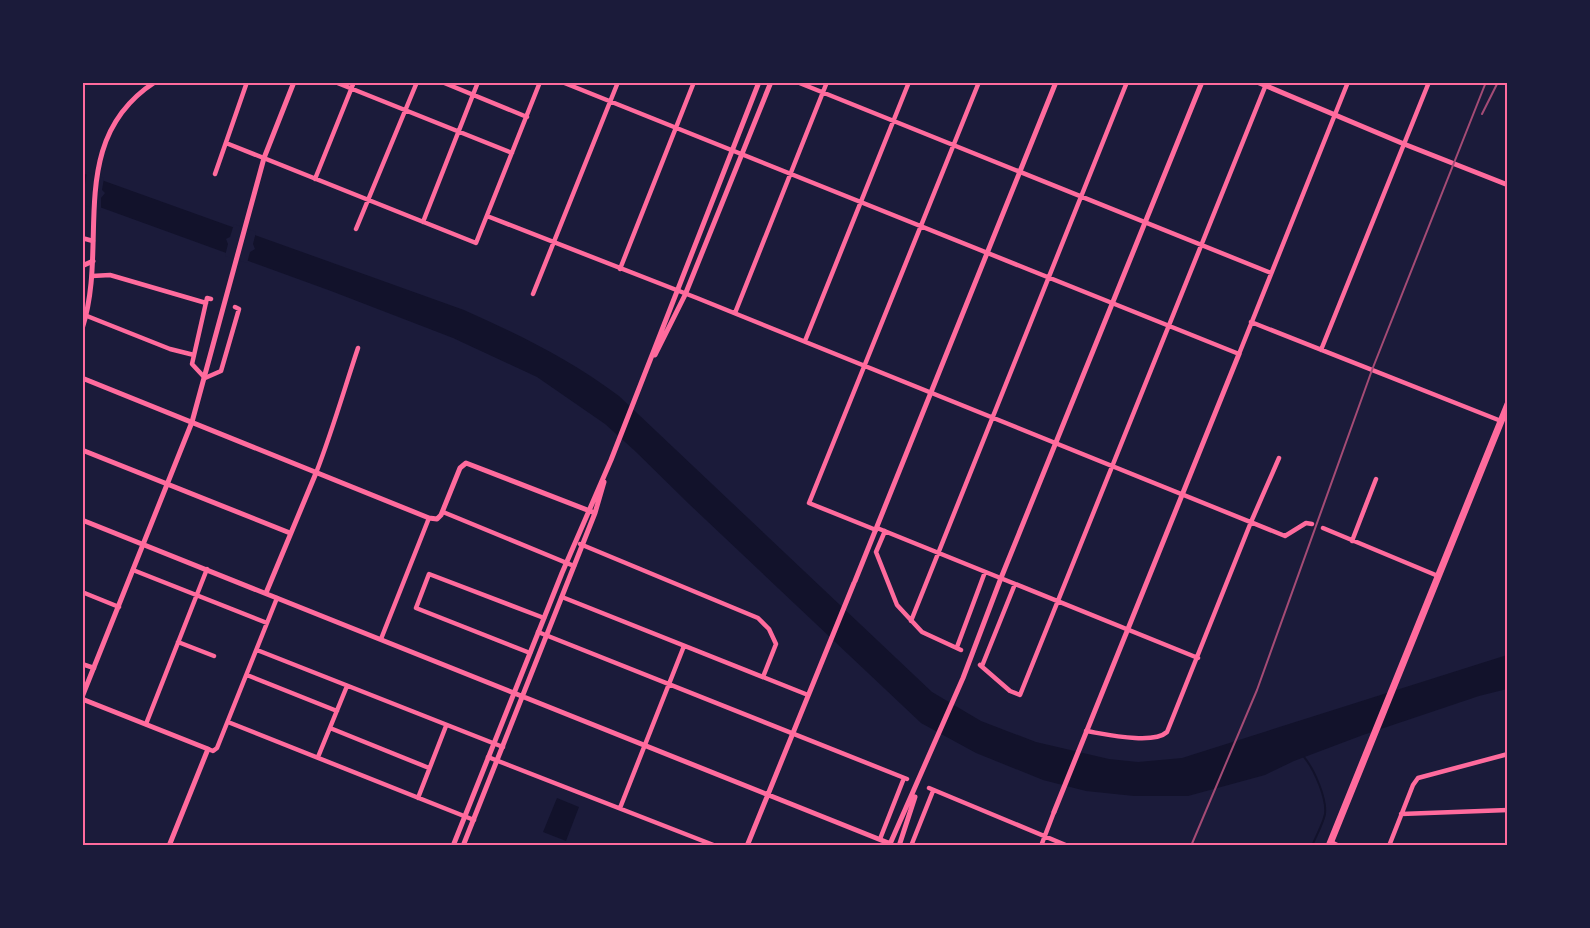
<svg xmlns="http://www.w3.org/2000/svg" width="1590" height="928" font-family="Helvetica,sans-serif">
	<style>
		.water { fill: #12122b }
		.pier { fill: #1b1b3a }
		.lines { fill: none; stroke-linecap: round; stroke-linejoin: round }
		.stream { stroke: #12122b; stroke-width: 2 }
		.minor { stroke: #ff6b9d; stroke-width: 4.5 }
		.tertiary { stroke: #ff6b9d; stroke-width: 5 }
		.trunk { stroke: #ff6b9d; stroke-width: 7 }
		.rail { stroke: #a44b75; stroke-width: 2 }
		.neatline { fill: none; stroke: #ff6b9d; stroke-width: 2 }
	</style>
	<rect width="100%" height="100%" fill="#1b1b3a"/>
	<!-- water -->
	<path class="water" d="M82 173 464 310C518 334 571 360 619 396L932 692 981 721 1036 742 1109 759 1138 762 1182 758 1507 655V689L1479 696 1363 735 1294 761 1265 775 1188 796H1134L1086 791 1043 780 976 753 921 723 689 504 635 451 605 424 537 377 453 338 331 291 83 201Z
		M557 798 579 807 566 841 543 832Z"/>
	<!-- pier -->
	<path class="pier" d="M87 172 104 178 102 190 105 193 101 198V211L84 205 85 192 82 190 83 185 85 184Z
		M234 224 256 232 253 244 255 249 250 252 247 263 225 256 228 244 226 239 230 237Z"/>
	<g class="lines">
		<!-- stream -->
		<path class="stream" d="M1304 757C1314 769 1327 798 1325 814 1323 824 1316 836 1312 846"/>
		<!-- minor -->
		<path class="minor" d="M335 82 512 153
			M442 82 527 117
			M562 82 1239 354 1348 82
			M797 82 1271 273
			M226 143 476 243 540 82
			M215 174 247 82
			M315 179 354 82
			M487 216 697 298 1285 536 1306 523 1312 524
			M423 222 478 82
			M356 229 417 82
			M82 238 93 241
			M620 269 694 82
			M92 276 110 275 206 303
			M533 294 618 82
			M211 299 207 298 192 364 205 378 221 371 239 309 235 307
			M735 313 827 82
			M87 316 170 349 194 355
			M1251 322 1501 421
			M805 341 909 82
			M1321 350 1429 82
			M316 473C332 432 344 390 358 348
			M443 512 574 566
			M877 528 1198 658
			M1323 528 1438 576
			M876 530 809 503 979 82
			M885 531 876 552 897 605 922 632 961 650
			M1352 541 1376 479
			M580 544 758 618 769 629 776 644 763 677
			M133 570 267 623
			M82 592 119 607
			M562 597 808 695
			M911 621 1127 82
			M538 632 907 779
			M381 639 429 518
			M178 642 214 656
			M957 647 985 572
			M257 650 503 747
			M530 653 416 608 429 574 544 618
			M82 664 94 668
			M980 665 1010 691 1020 695 1267 82
			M982 666 1015 584
			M247 675 337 711
			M228 722 474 820
			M146 724 207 569
			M330 728 429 768
			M1086 731C1105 734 1153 745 1167 732L1251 522 1279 458
			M208 749 213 751 217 748 277 598
			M318 757 347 686
			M488 757 716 846
			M929 788 1068 846
			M418 798 446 726
			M620 808 684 646
			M1401 814 1508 810
			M880 839 904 778
			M1331 842 1339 846
			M911 846 933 791
			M1041 846 1054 812
			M1389 846 1413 785 1418 778 1508 754"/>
		<!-- tertiary -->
		<path class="tertiary" d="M1257 82 1404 144 1508 185
			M82 266 93 261
			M82 329C110 245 64 141 155 82
			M655 355 685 295 771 82
			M82 378 429 518 437 519 441 515 460 468 466 463 595 513
			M82 450 290 533
			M82 520 896 846
			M855 581 1056 82
			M266 593 316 473
			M82 697 192 422 264 158 294 82
			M82 699 208 749 169 846
			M1054 812 1239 354
			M890 844 963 678 1001 578 1202 82
			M453 846 562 573 611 460 759 82
			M463 846 595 513 604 482
			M747 846 854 583
			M899 846 915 797"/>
		<!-- trunk -->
		<path class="trunk" d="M1329 846 1508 404"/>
		<!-- rail -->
		<path class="rail" d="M1482 114 1498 82
			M1191 846 1257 690 1372 370 1486 82"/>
	</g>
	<!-- border -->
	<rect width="1590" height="928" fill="none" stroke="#1b1b3a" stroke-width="168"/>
	<rect x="84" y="84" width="1422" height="760" class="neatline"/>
</svg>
